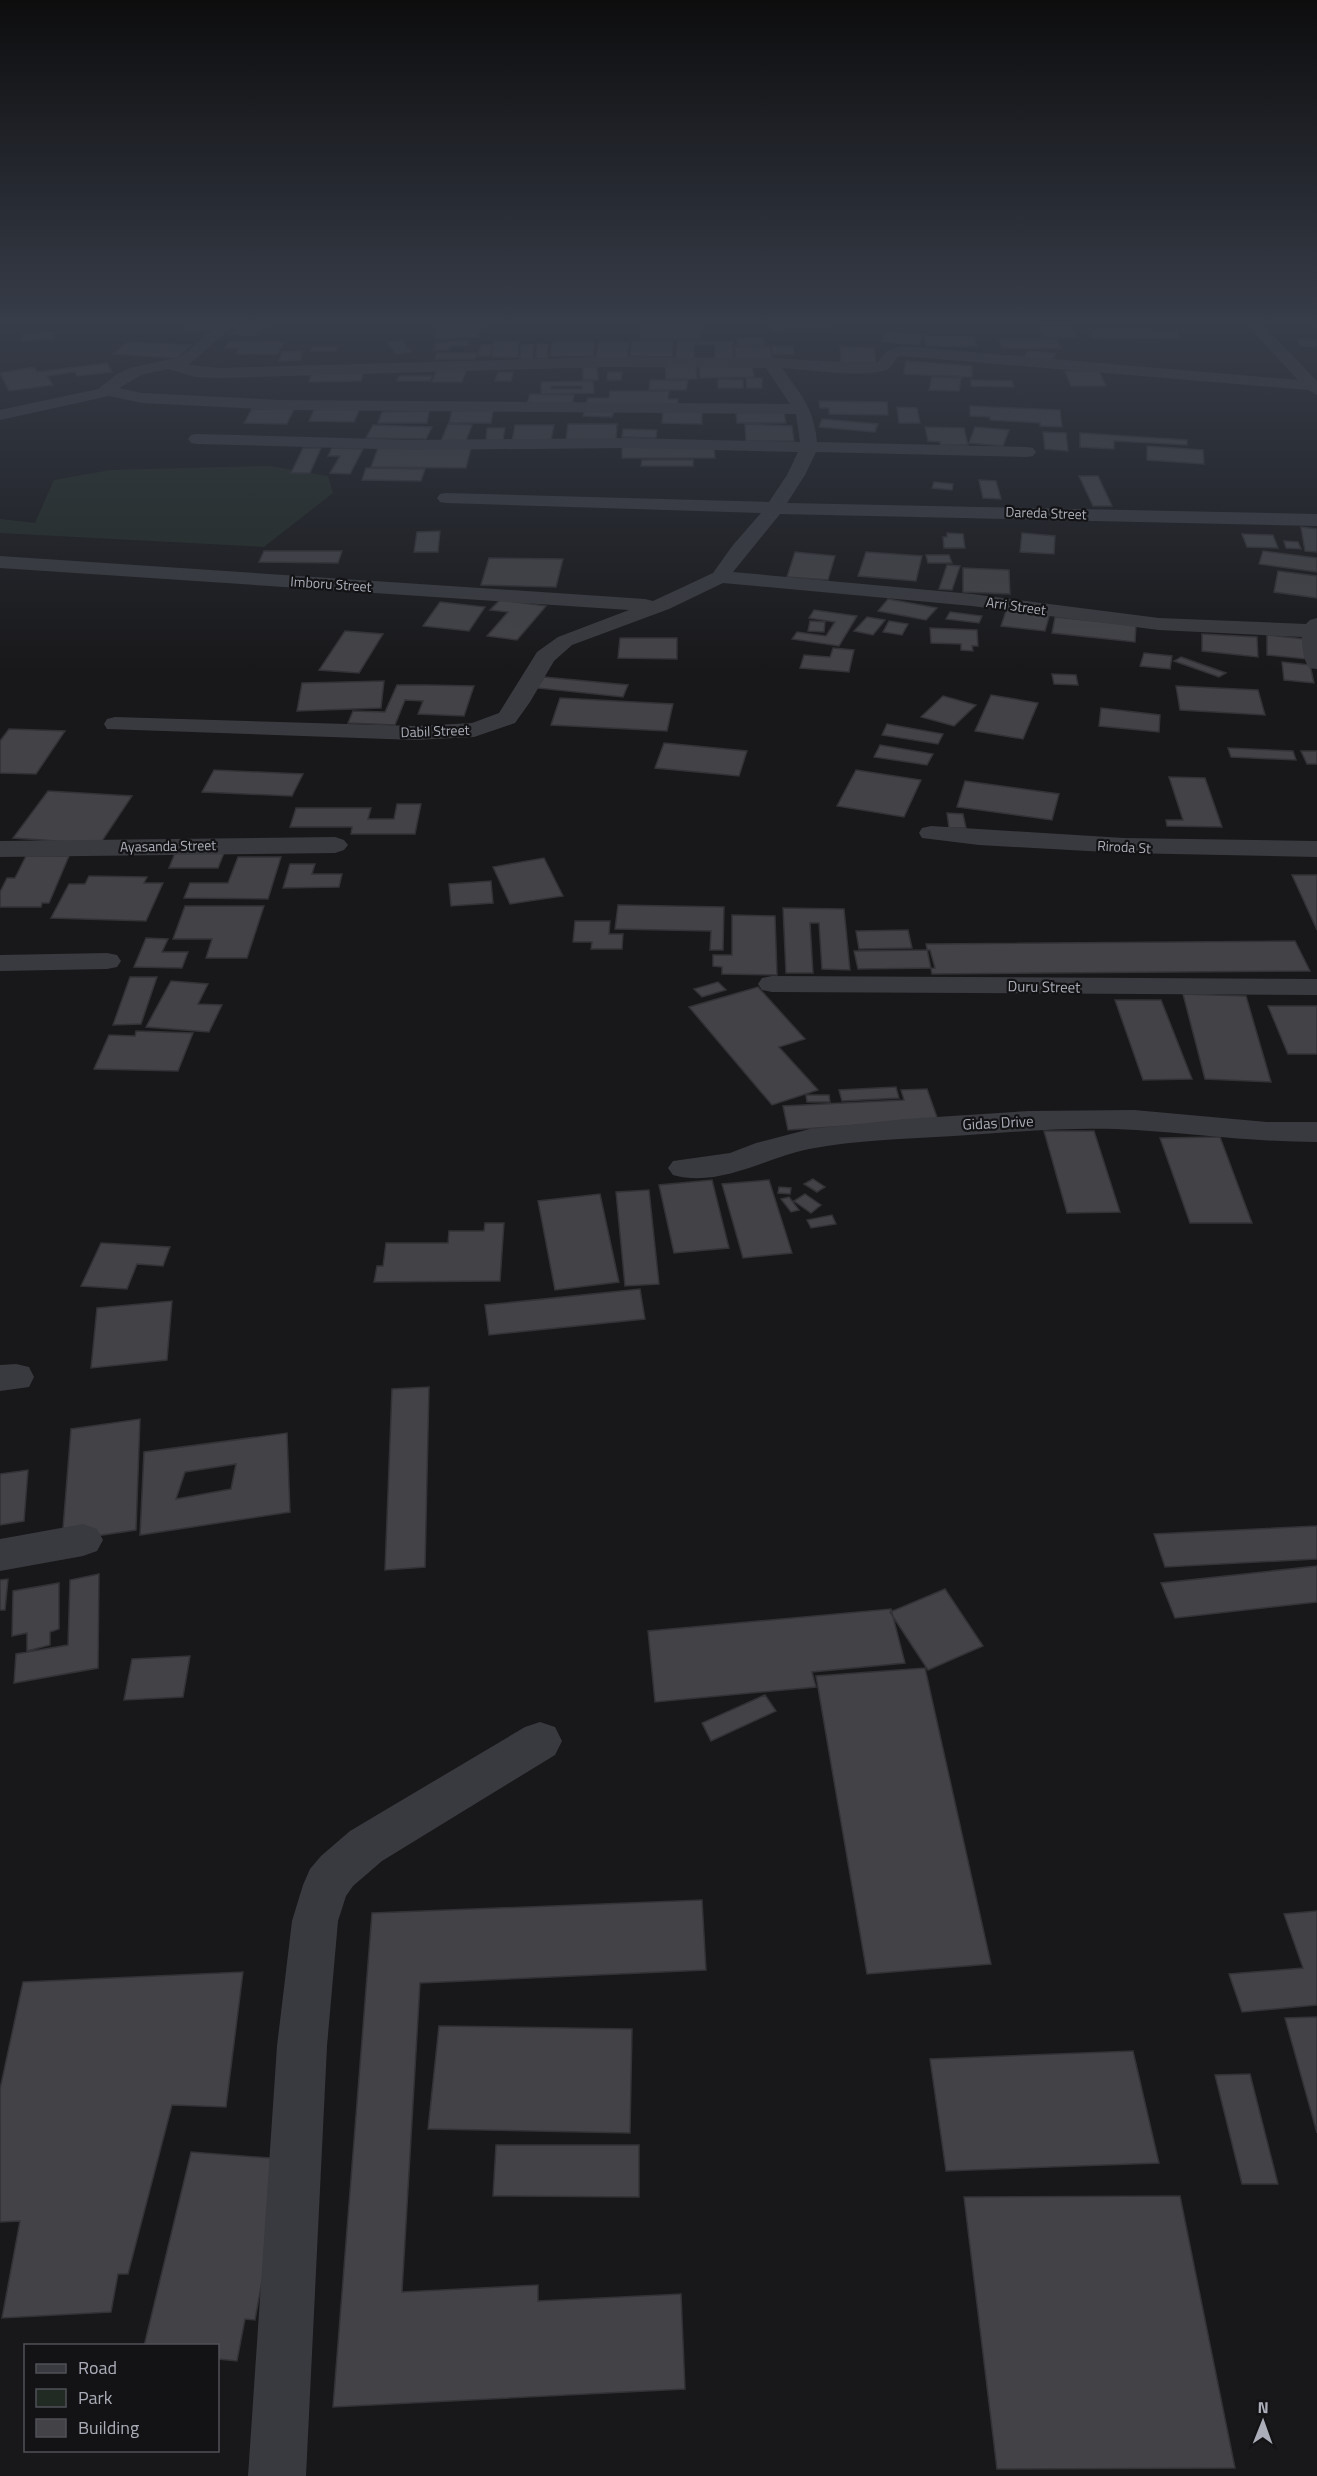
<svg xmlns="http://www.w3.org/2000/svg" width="1317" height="2476" font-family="'Titillium Web',sans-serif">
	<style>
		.green { fill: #222a24 }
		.building { fill: #434347; stroke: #333236; stroke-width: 1.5; fill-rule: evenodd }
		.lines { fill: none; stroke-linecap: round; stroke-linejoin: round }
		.minor { fill: #393a3f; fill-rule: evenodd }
		.labels { text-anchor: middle; stroke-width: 4.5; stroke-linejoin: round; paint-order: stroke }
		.far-street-label { font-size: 14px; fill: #abaeb9; stroke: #131315 }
		.street-label { font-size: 15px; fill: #abaeb9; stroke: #131315 }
	</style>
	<rect width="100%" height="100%" fill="#18181a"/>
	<!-- green -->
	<path class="green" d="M269 466 328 476 333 493 264 547 0 533V519L35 523 54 480 111 470Z"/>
	<!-- building -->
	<path class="building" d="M187 324H224L220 331 183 330Z
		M241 324H268L256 336 230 334Z
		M772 324H826L828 329 774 330Z
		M438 325 482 326 478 337 436 339 437 337H434Z
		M641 325 700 327V339H640Z
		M1038 327H1072L1078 338 1043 337Z
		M1088 330 1176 331 1181 339 1091 338Z
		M55 332 53 339 21 341 24 334Z
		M885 332 923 335 919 345 881 342Z
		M924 336 975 337 977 347 926 346Z
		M737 338H764V346L737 345Z
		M999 339H1057L1061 348H1002Z
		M1296 339H1317V347L1301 346Z
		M402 340 411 352 396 354 387 342Z
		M467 340 470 345 450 347 449 350H433L436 346 435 343Z
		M229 341 284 342 277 354H236L240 348H225Z
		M494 341H519L518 357H492Z
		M632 341H673L672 357 630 356Z
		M677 341H733V360H715V345H694V359H676Z
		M128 342 191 345 177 358 113 354Z
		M553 342H594L593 356H550Z
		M599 342H629L627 360H596Z
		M533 344V359H520L521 345Z
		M537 344H548L547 358H536Z
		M481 345H492L490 356H478Z
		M772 346H793L794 354H773Z
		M313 347H337L335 351H311Z
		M735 347H770L772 358H735Z
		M840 347 874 348 876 363H841Z
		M302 351 300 360 279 361 282 352Z
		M1028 351 1055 354 1052 361 1024 358Z
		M437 353H477L475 359H435Z
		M906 361 972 366V377L904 374Z
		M107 363 112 372 77 376 75 372 47 376 53 385 9 391 0 373 34 367 37 372Z
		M665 365H696L697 379H666Z
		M699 365H752L754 377 700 378Z
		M583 367H597L598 380H583Z
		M438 368H467L462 382H432Z
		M313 370H364L361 381 309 382Z
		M1065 371H1099L1106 386H1071Z
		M498 372H513L511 381H495Z
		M608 372H622L621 380H607Z
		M399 376H432L430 381H397Z
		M932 377 961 378 959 391 929 390Z
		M746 378H762V388H747Z
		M718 379 743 380V388H718Z
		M650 380H688L686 390H649Z
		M971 380 1012 381 1014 387 971 386Z
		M593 381 594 393 541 394V382ZM551 386H582V389H551Z
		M610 391H669L668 399H678L677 407 586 405 588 398H609Z
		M530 394 574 395 572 405 527 404Z
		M819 401 887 402 888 415 829 414V408H820Z
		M970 406 1060 410 1062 427 1040 426V423L990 420V417L970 416Z
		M897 407 917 408 920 423H899Z
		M315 408H360L354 422 309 421Z
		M252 409H294L287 424 244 423Z
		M493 410 491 423H449L452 411Z
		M585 410 614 411 612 417 583 416Z
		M429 411 427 423H378L382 412Z
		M663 411 702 412V424L662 423Z
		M736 413H784L786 423H737Z
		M822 419 878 424 875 432 819 427Z
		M448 424 472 425 466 441H441Z
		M568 424H617L616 440H566Z
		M745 424 792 426 794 441H746Z
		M373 425 432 427 426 439 366 438Z
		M515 425H554L551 441H512Z
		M925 427 964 428 968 445H940V442L928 441Z
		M975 427 1009 430 1003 446 969 443Z
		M487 428H505L503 440 486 441Z
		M623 429 657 430 656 438 622 437Z
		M1043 432 1066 433 1068 451 1045 449Z
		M1080 433 1187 440V445L1114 441V449L1080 447Z
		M1147 446 1203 450 1204 464 1147 460Z
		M622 447H714L715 458H622Z
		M303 448H321L310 473H291Z
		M332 448 363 449 350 474 330 473 340 456H328Z
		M378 448H471L466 468 371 467Z
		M642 460H693V466H641Z
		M366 468 425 469 421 481 362 480Z
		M1079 476H1098L1112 506H1093Z
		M979 480 996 481 1001 499 983 498Z
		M934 482 953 484 952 490 932 488Z
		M1301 527 1317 529V552L1305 551Z
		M440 531 438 552H414L417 532Z
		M947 533 963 534 965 548H944L943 537H947Z
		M1022 533 1055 536 1054 554 1020 552Z
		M1242 534 1273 535 1278 548 1247 547Z
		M1284 541 1298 542 1301 549 1286 548Z
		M264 551H342L338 563 259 562Z
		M1263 551 1317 558V572L1259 564Z
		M795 552 835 556 828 580 787 577Z
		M866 552 922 556 916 581 858 576Z
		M926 555H949L952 563H928Z
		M489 558 563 559 556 587 481 585Z
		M947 565 960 566 952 590 939 589Z
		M963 568 1009 570 1010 594 963 592Z
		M1278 571 1317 576V598L1274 592Z
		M888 599 937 608 926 620 878 611Z
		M500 600 546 606 517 640 487 636 508 612 490 610Z
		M440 602 485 607 469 631 423 626Z
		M1007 608 1050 613 1045 631 1001 626Z
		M814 610 857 616 839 646 792 639 797 632 826 636 835 622 809 618Z
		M950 612 982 616 979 623 946 619Z
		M867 617 885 620 873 635 854 631Z
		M1055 617 1136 625 1135 642 1052 633Z
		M810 621 825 622 824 632 808 631Z
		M889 621 908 624 902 635 883 632Z
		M930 628 977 630 978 646H972L973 651 961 650V644L931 643Z
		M345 631 383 634 359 673 319 670Z
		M1202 634 1257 637 1258 657 1202 651Z
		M1267 635 1305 639 1306 659 1267 655Z
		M620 638H677V659L618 658Z
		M833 648 854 650 849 672 800 668 804 655 830 657Z
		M1144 653 1172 656 1170 669 1140 666Z
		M1181 657 1226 673 1219 677 1174 661Z
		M1282 662 1310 665 1314 683 1284 680Z
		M1052 674 1076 675 1078 685 1054 684Z
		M544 677 628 685 623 697 537 688Z
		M384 681 381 708 297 711 302 683Z
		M397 685H428L474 686 464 716 418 714 423 701 405 700 395 725 348 723 353 711 385 712Z
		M1176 686 1258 690 1265 715 1180 710Z
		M991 695 1038 703 1023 739 975 731Z
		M943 696 976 705 954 726 921 717Z
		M560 698 673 704 667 731 551 725Z
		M1101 708 1160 715 1159 732 1099 726Z
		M887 724 943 734 938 744 882 735Z
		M9 729 65 731 36 774 0 773V741Z
		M664 743 747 751 739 776 655 768Z
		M880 745 933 754 927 765 874 757Z
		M1228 748 1293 751 1296 760 1231 757Z
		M1301 751H1317V764H1307Z
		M214 770 303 774 292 796 202 792Z
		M856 770 921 780 904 817 837 806Z
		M1169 777 1205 778 1222 827 1167 826 1166 820H1183Z
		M965 781 1059 794 1052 820 957 807Z
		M48 791 132 796 100 844 13 838Z
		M397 804H421L415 834H351L352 827H290L296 808H371L368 819H394Z
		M947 813 963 814 966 828H949Z
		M175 853H224L218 868H169Z
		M26 856H69L49 903H42L41 907H0V892L7 878H15Z
		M238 857H281L268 899 184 898 190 883H228Z
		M544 858 563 896 510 904 493 867Z
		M290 864H315L312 874H342L339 887 283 888Z
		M1292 875H1317V930Z
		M89 876 147 877 144 883H163L146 921 51 918 69 884H85Z
		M491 881 493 903 451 906 449 884Z
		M618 905 724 907 723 950H710L711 931 615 929Z
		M185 906H264L247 958H206L212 939H173Z
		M783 908 844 909 850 970 822 969 819 923H810L813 973H786Z
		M732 915 775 916 777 975 722 974V967L713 966V955H732Z
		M575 921H610L609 934H623L622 949H591L592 942H573Z
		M908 930 912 948 859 949 856 931Z
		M146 938 168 939 162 952H188L182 968 134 967Z
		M1295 941 1310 971 932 974 926 944Z
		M930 950 935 968 858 969 854 951Z
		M130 977H157L141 1024 113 1025Z
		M171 981 208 984 198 1004 222 1005 209 1032 146 1027Z
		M718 982 726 990 702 997 694 989Z
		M758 987 805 1039 779 1047 818 1090 772 1105 689 1007Z
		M1183 994 1246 996 1271 1082 1205 1079Z
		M1115 1000H1161L1192 1079 1143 1080Z
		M1268 1006H1317V1054H1288Z
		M136 1031 193 1033 178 1071 94 1069 109 1035 135 1036Z
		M896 1087 899 1098 842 1101 839 1090Z
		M927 1089 938 1120 788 1130 783 1106 904 1100 901 1090Z
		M806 1095H829L830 1102H807Z
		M1044 1131H1094L1120 1212 1067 1213Z
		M1220 1137 1252 1223H1190L1160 1138Z
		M813 1179 825 1187 817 1192 804 1184Z
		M712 1180 729 1248 674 1253 659 1185Z
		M769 1180 792 1253 743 1258 722 1184Z
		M779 1187 791 1188 790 1194 778 1193Z
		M649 1190 659 1284 625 1286 616 1192Z
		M600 1194 619 1282 555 1290 538 1201Z
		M805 1194 821 1205 811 1213 794 1201Z
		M789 1197 799 1210 791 1212 781 1199Z
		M832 1215 836 1224 811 1228 807 1220Z
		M485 1223H504L500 1281 374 1282 377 1266H383L386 1243H448L449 1231H484Z
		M101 1243 170 1247 163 1266 137 1264 127 1289 81 1286Z
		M640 1289 645 1319 489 1335 485 1305Z
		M172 1301 167 1360 91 1368 97 1308Z
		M429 1387 425 1567 385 1570 392 1389Z
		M140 1419 136 1530 62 1541 71 1429Z
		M287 1433 290 1512 140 1535 144 1452ZM236 1464 231 1489 176 1499 185 1472Z
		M28 1470 24 1521 0 1525V1474Z
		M1317 1526V1559L1165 1567 1154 1534Z
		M1317 1566V1602L1175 1618 1161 1583Z
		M99 1574 98 1668 14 1683 16 1654 68 1645 70 1580Z
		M8 1579 5 1610H0V1580Z
		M59 1583V1629L50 1632V1645L27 1651V1633L12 1636 13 1591Z
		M945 1589 983 1646 928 1670 890 1612Z
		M891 1609 905 1663 812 1672 816 1687 655 1702 648 1631Z
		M190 1656 183 1697 124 1700 132 1659Z
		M925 1668 991 1964 867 1974 816 1676Z
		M765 1695 776 1711 711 1741 702 1723Z
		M702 1900 706 1970 420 1983 402 2292 538 2285V2301L681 2294 685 2389 333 2407 372 1913Z
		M1317 1911V2005L1242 2012 1229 1974 1303 1968 1284 1914Z
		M243 1972 226 2107 172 2105 128 2274H118L111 2312 2 2318 20 2221 0 2222V2089L23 1982Z
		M1317 2017V2133L1285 2018Z
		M439 2026 632 2029 630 2133 428 2129Z
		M1133 2051 1159 2163 946 2171 930 2059Z
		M1250 2074 1278 2184H1242L1215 2075Z
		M496 2145H639V2197L493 2196Z
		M191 2152 284 2159 255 2320 245 2319 237 2361 218 2359V2346H144Z
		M1180 2196 1235 2468 997 2469 964 2197Z"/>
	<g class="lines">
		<!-- minor -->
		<path class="minor" d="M220 324H236L188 365 219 368 605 357 771 358 859 363 878 362 888 350 902 346 1298 380 1246 324H1262L1317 381V395L1308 390 902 356H898C895 361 891 368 886 370 864 378 808 370 782 368 801 395 814 408 817 442L1027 447 1033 448 1036 452 1033 456 1027 457 816 452 805 475 787 503 1317 514V526L780 514 733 572 972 594 1159 618 1306 624 1310 620 1317 618V669L1309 668C1303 658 1302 648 1302 637L1159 630 972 606 723 583 669 609 572 645 554 661 530 702 515 723 474 737 415 740 107 729 104 724 107 719 115 717 415 726 472 723 499 713 537 652 558 637 629 610 0 568V556L645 599 653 601 713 573 733 545 761 513 446 503 440 502 437 498 440 494 446 493 769 502 787 475 798 452 628 448 415 450 197 444 191 443 188 439 191 435 197 434 415 440 628 438 800 442 796 414 280 410 142 403 109 396 0 420V410L98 389 117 374 130 368 180 357ZM605 367 766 368 790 404 280 400 142 393 119 388 141 375 168 369 196 377 219 378Z
			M931 826 1124 838 1317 841V857L1124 853 979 845 922 838 919 833 922 828Z
			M335 837 344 840 348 845 344 850 335 853 0 857V841Z
			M107 953 117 955 121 961 117 967 107 969 0 971V955Z
			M772 976 1317 979V995L772 992 762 990 758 984 762 978Z
			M1134 1110 1267 1122H1317V1142C1256 1142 1196 1134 1136 1130 1076 1126 1014 1132 954 1136 906 1139 856 1140 809 1149 765 1158 719 1188 673 1175L668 1168 673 1161 730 1153 756 1143 810 1129 905 1119 1029 1111Z
			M16 1364 29 1367 34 1377 29 1387 0 1391V1365Z
			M83 1524 97 1529 103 1540 97 1551 83 1556 0 1571V1539Z
			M540 1722 555 1727 562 1741 555 1755 382 1861 353 1886 346 1896 338 1921 327 2046 306 2476H248L277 2046 292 1921 303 1885 310 1869 321 1856 350 1831 525 1727Z"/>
	</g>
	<!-- sky -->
	<linearGradient id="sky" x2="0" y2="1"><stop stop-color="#0d0d0e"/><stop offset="0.48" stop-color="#373d49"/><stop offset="1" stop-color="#373d49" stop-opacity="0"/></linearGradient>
	<rect width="1317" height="671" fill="url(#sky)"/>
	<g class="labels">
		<!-- far-street labels -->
		<g class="far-street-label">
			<text transform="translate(1046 513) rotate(2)" y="5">Dareda Street</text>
			<text transform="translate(331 584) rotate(4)" y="5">Imboru Street</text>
			<text transform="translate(1016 606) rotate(8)" y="5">Arri Street</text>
			<text transform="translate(435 731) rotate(-2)" y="5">Dabil Street</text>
			<text transform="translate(168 846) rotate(-1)" y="5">Ayasanda Street</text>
			<text transform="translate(1124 847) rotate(3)" y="5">Riroda St</text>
		</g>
		<!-- street labels -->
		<g class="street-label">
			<text transform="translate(1044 987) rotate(1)" y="5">Duru Street</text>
			<text transform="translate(998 1123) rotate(-3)" y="5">Gidas Drive</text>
		</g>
	</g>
	<!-- legend -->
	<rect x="24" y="2344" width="195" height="108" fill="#131315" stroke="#505157" stroke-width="1.5"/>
	<rect x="36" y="2364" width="30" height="9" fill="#393a3f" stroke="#505157" stroke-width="1.5"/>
	<text x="78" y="2374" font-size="18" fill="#abaeb9">Road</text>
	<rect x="36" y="2389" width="30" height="18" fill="#222a24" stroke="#505157" stroke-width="1.5"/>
	<text x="78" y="2404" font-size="18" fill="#abaeb9">Park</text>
	<rect x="36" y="2419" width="30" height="18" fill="#434347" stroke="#505157" stroke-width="1.5"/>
	<text x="78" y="2434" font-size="18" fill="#abaeb9">Building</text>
	<!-- north arrow -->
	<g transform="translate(1263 2422) rotate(1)" stroke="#131315" stroke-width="4.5" paint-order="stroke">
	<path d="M0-4.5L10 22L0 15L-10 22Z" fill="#abaeb9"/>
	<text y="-9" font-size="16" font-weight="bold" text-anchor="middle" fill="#abaeb9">N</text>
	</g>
</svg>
